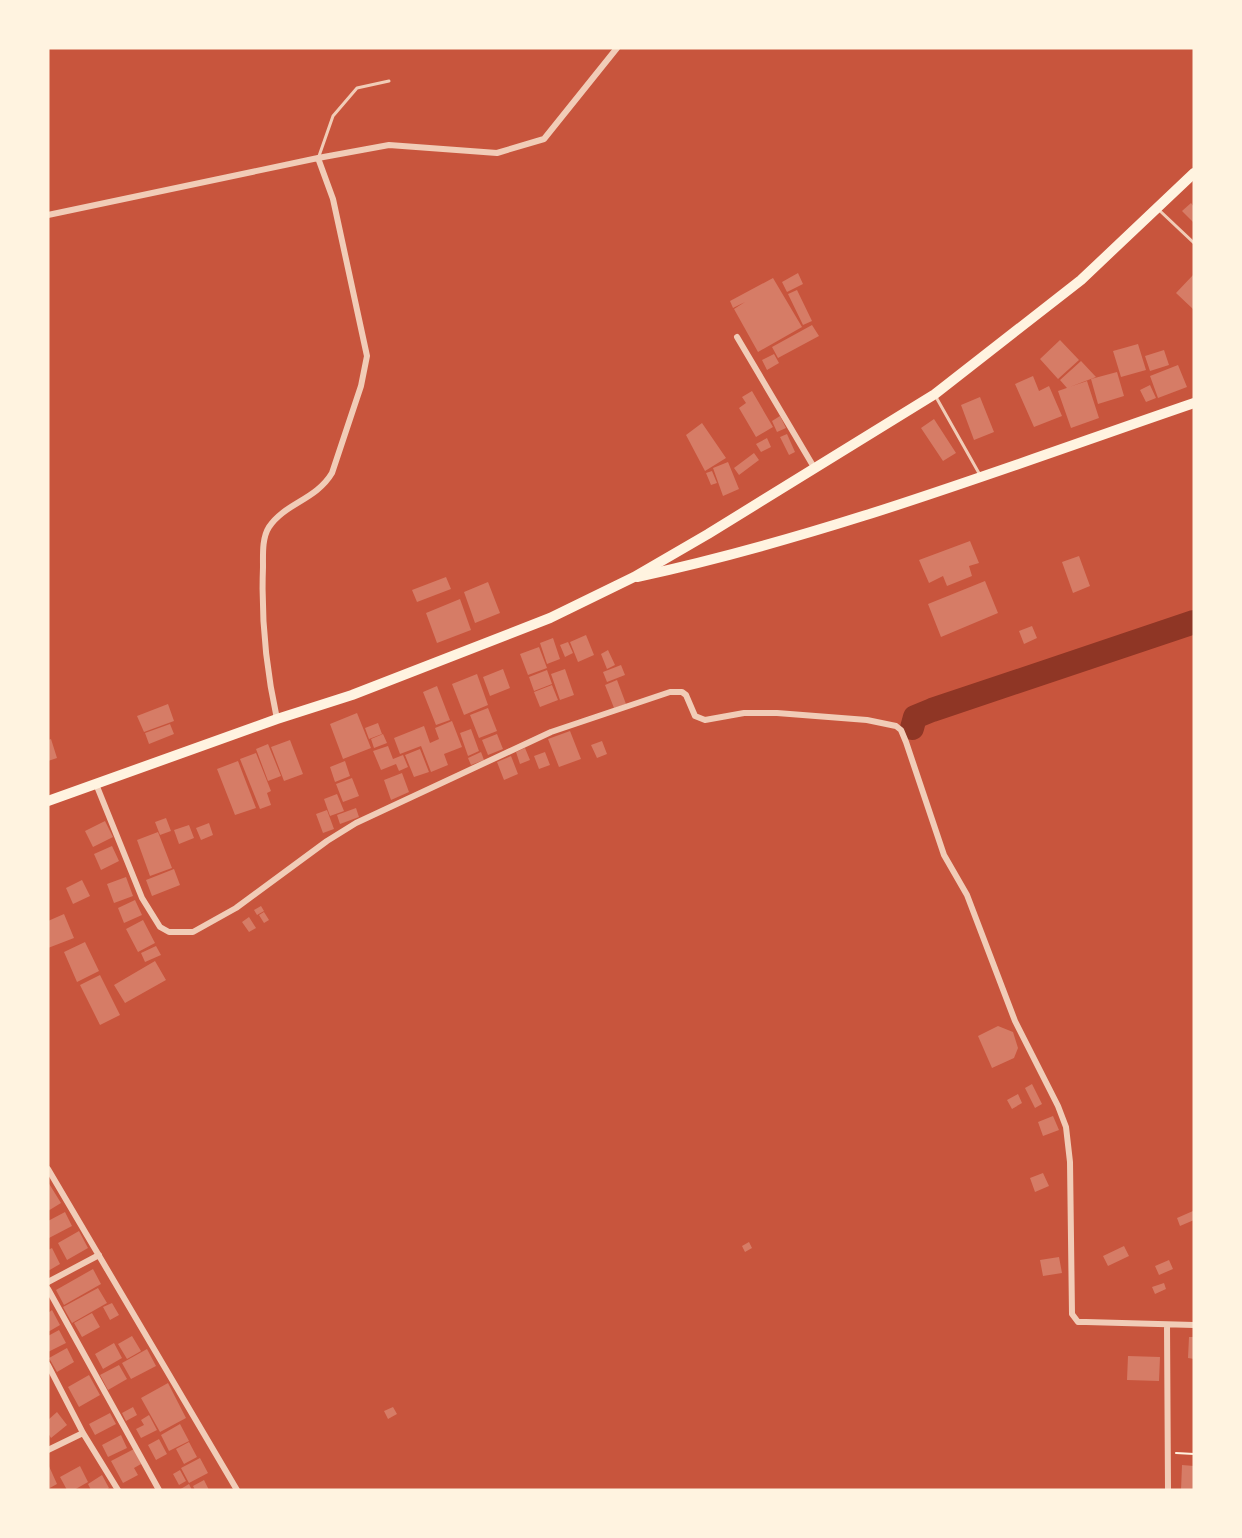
<svg xmlns="http://www.w3.org/2000/svg" width="1242" height="1538" font-family="Montserrat,sans-serif">
	<style>
		.lines { fill: none; stroke-linecap: round; stroke-linejoin: round }
		.river { stroke: #8f3625; stroke-width: 24 }
		.building { fill: #d67c66 }
		.path { stroke: #fff3e0; stroke-width: 2 }
		.service { stroke: #f1ccb7; stroke-width: 3 }
		.minor { stroke: #f1ccb7; stroke-width: 6 }
		.primary { stroke: #fff3e0; stroke-width: 10 }
		.trunk { stroke: #fff3e0; stroke-width: 10 }
	</style>
	<rect width="100%" height="100%" fill="#c8553d"/>
	<g class="lines">
		<!-- river -->
		<path class="river" d="M912 728 915 717 932 710 1194 622"/>
	</g>
	<!-- building -->
	<path class="building" d="M1191 203 1194 207V223L1182 211Z
		M798 273 803 284 787 292 782 282Z
		M1194 274V310L1176 293Z
		M773 278 802 327 758 352 734 309 745 302 733 308 730 301Z
		M797 290 812 321 803 325 788 294Z
		M812 325 819 336 778 358 772 347Z
		M1060 340 1079 360 1058 379 1040 359Z
		M1138 344 1146 370 1121 377 1113 351Z
		M1164 350 1169 365 1150 371 1145 356Z
		M774 354 779 363 767 370 762 360Z
		M1081 361 1096 377 1067 388 1060 380Z
		M1178 365 1187 387 1158 398 1150 376Z
		M1117 372 1124 396 1098 404 1091 379Z
		M1033 376 1039 391 1049 386 1062 416 1034 427 1015 384Z
		M1087 381 1099 418 1071 428 1058 391Z
		M1150 385 1156 398 1146 402 1140 390Z
		M752 391 773 427 756 437 739 408 746 403 742 397Z
		M980 397 994 432 974 440 961 405Z
		M780 416 786 428 777 432 772 421Z
		M934 419 956 453 943 461 921 428Z
		M702 423 726 458 705 471 686 435Z
		M787 434 795 452 789 455 780 437Z
		M767 438 771 447 761 452 756 444Z
		M754 453 759 460 739 475 734 468Z
		M728 462 739 489 723 496 713 468Z
		M712 471 717 483 711 485 706 473Z
		M970 541 979 563 969 566 972 576 947 586 943 576 929 583 919 560Z
		M1079 556 1090 586 1073 593 1062 562Z
		M446 577 451 589 417 602 412 590Z
		M985 581 998 613 941 637 928 604Z
		M488 582 500 613 475 623 464 592Z
		M460 599 471 630 437 643 426 613Z
		M1032 626 1037 638 1024 644 1019 631Z
		M586 635 594 655 578 662 570 642Z
		M553 638 560 659 547 664 540 643Z
		M568 642 573 653 565 657 560 645Z
		M539 647 547 668 528 675 520 654Z
		M608 650 615 665 607 669 601 654Z
		M621 665 625 675 607 682 603 672Z
		M503 669 510 688 490 696 483 677Z
		M565 669 574 695 560 700 551 674Z
		M547 670 552 684 534 691 529 677Z
		M477 674 488 705 464 715 452 684Z
		M617 680 626 704 614 708 605 685Z
		M552 685 558 700 540 707 534 692Z
		M437 686 450 720 436 725 423 692Z
		M168 704 174 721 144 732 137 716Z
		M488 708 497 731 479 738 470 715Z
		M357 713 371 748 343 759 330 724Z
		M452 721 462 747 444 754 448 765 431 772 421 746 400 754 394 738 424 726 430 743 439 739 435 728Z
		M378 723 382 734 369 739 365 728Z
		M170 724 174 734 149 744 145 733Z
		M471 729 479 751 468 756 460 733Z
		M570 731 581 759 559 767 548 739Z
		M383 734 387 743 374 748 371 739Z
		M497 734 503 749 488 755 482 740Z
		M51 739 57 758 48 761V740Z
		M290 740 303 774 284 781 271 747Z
		M602 741 607 754 597 758 591 745Z
		M268 744 281 776 268 781 256 749Z
		M388 746 393 759 403 755 408 767 399 771 396 764 381 770 373 751Z
		M525 748 530 760 520 764 516 752Z
		M420 749 429 772 414 777 405 755Z
		M481 752 484 760 471 765 468 758Z
		M545 752 550 765 539 769 534 756Z
		M256 753 271 791 267 793 271 805 260 809 240 759Z
		M511 756 518 774 504 780 497 762Z
		M238 761 256 808 235 815 217 769Z
		M345 761 350 776 335 782 330 767Z
		M402 773 409 792 391 800 384 780Z
		M352 778 359 796 343 802 336 784Z
		M337 794 344 811 330 816 324 799Z
		M356 808 359 817 340 824 337 815Z
		M327 810 334 829 323 833 316 814Z
		M166 818 171 831 160 835 155 822Z
		M105 821 113 837 93 847 85 831Z
		M209 823 213 835 201 840 196 828Z
		M189 825 194 838 179 844 174 830Z
		M158 832 172 868 150 876 137 840Z
		M112 846 119 861 101 870 94 854Z
		M174 869 180 885 152 896 146 880Z
		M126 877 133 896 114 903 107 884Z
		M82 880 90 896 73 904 66 888Z
		M135 900 142 915 124 923 118 908Z
		M261 906 264 911 257 915 254 910Z
		M264 912 269 920 264 923 259 915Z
		M64 914 74 938 48 948V921Z
		M249 917 256 928 249 932 242 922Z
		M143 920 155 943 138 952 126 929Z
		M85 942 99 971 77 982 64 952Z
		M156 946 161 955 145 962 141 953Z
		M155 961 166 980 125 1003 114 985Z
		M100 975 120 1015 100 1025 80 985Z
		M998 1026 1013 1032 1018 1048 1014 1058 992 1068 978 1036Z
		M1032 1084 1042 1104 1035 1108 1025 1088Z
		M1018 1094 1022 1103 1012 1109 1007 1100Z
		M1053 1116 1059 1130 1043 1136 1038 1122Z
		M1043 1173 1049 1186 1035 1192 1030 1178Z
		M48 1182 61 1203 48 1211Z
		M1193 1211 1194 1220 1180 1226 1177 1218Z
		M65 1212 72 1226 49 1238 48 1221Z
		M79 1231 88 1248 67 1260 58 1243Z
		M749 1242 752 1248 745 1252 742 1246Z
		M1124 1246 1129 1256 1108 1266 1103 1256Z
		M52 1248 60 1264 48 1271V1250Z
		M1059 1257 1062 1273 1043 1276 1040 1260Z
		M1169 1260 1173 1269 1159 1275 1155 1266Z
		M93 1269 101 1284 64 1305 56 1290Z
		M1164 1283 1166 1289 1155 1294 1152 1287Z
		M98 1288 107 1303 72 1323 63 1307Z
		M112 1303 119 1315 110 1320 103 1307Z
		M52 1310 60 1325 48 1332V1313Z
		M92 1313 100 1327 82 1337 74 1323Z
		M59 1330 66 1343 48 1352V1336Z
		M132 1336 141 1351 127 1359 118 1344Z
		M1189 1337H1194V1359L1188 1358Z
		M114 1343 122 1358 103 1369 95 1354Z
		M67 1348 74 1362 57 1372 49 1358Z
		M147 1349 156 1366 131 1379 122 1363Z
		M1128 1356 1160 1357 1159 1381 1127 1380Z
		M119 1365 127 1379 108 1390 100 1375Z
		M89 1375 100 1395 79 1407 68 1387Z
		M168 1383 186 1418 160 1432 141 1398Z
		M133 1407 137 1415 126 1421 122 1413Z
		M393 1407 397 1414 388 1419 384 1411Z
		M57 1412 67 1425 51 1438 48 1433V1420Z
		M110 1413 116 1424 95 1435 89 1424Z
		M149 1415 157 1430 141 1438 136 1429 144 1425 141 1420Z
		M180 1424 189 1441 169 1451 161 1435Z
		M121 1435 127 1448 108 1457 102 1445Z
		M159 1439 167 1454 156 1460 148 1445Z
		M189 1442 197 1457 184 1464 176 1449Z
		M134 1449 141 1464 134 1468 138 1475 123 1483 111 1461Z
		M200 1458 208 1473 189 1483 181 1468Z
		M48 1464 57 1484 48 1489Z
		M1182 1465 1194 1466V1490H1181Z
		M80 1466 88 1482 74 1490H67L60 1477Z
		M180 1470 186 1481 179 1485 173 1474Z
		M102 1475 109 1488 106 1490H91L88 1484Z
		M204 1480 209 1490H195L193 1486Z
		M189 1484 192 1490H179Z"/>
	<g class="lines">
		<!-- path -->
		<path class="path" d="M1176 1453 1194 1454"/>
		<!-- service -->
		<path class="service" d="M319 156 333 116 357 88 389 81
			M1159 210 1194 243
			M936 397 980 475"/>
		<!-- minor -->
		<path class="minor" d="M318 158 389 145 497 153 544 139 617 48
			M48 215 318 158 333 199 367 356 361 386 332 473C316 500 285 503 269 527 262 538 263 554 263 567 261 619 266 669 277 719
			M737 337 815 469
			M96 784 142 898 160 927 169 932H193L236 908 327 841 356 823 551 732 670 692H682L686 695 695 716 705 720 744 713H777L867 720 896 726 901 730 906 742 944 855 967 895 1015 1021 1058 1106 1066 1127 1070 1162 1072 1314 1078 1322H1086L1194 1325
			M48 1169 237 1490
			M48 1282 99 1255
			M48 1289 159 1490
			M1167 1325 1168 1490
			M48 1365 83 1433 118 1490
			M48 1450 83 1433"/>
		<!-- primary -->
		<path class="primary" d="M637 577C828 536 1010 466 1194 403"/>
		<!-- trunk -->
		<path class="trunk" d="M48 801 277 719 352 695 550 618 634 577 708 534 935 394 1081 280 1194 173"/>
	</g>
	<!-- border -->
	<rect width="1242" height="1538" fill="none" stroke="#fff3e0" stroke-width="99"/>
</svg>
